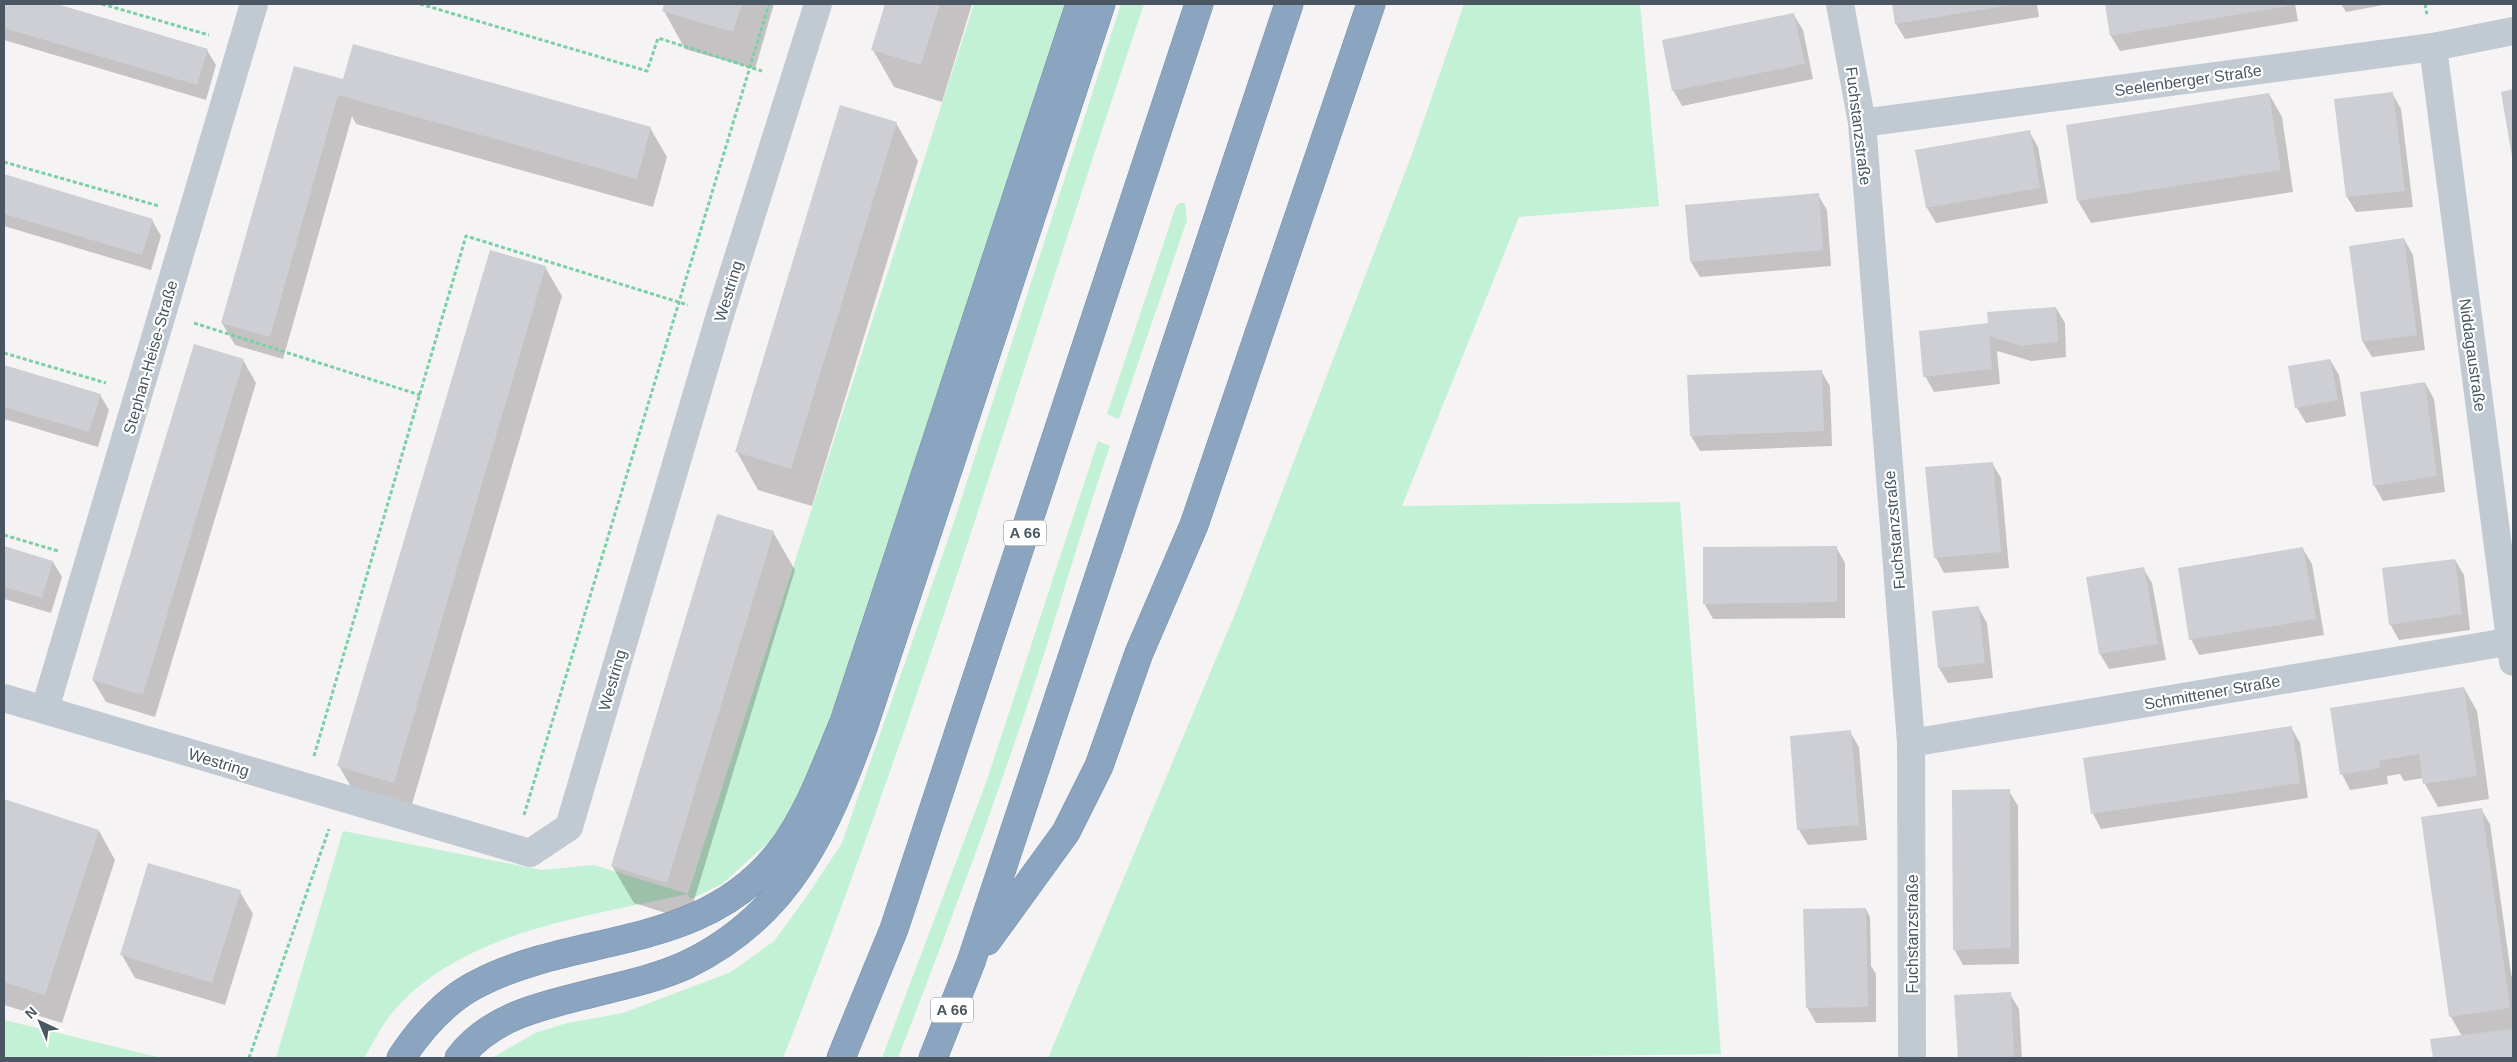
<svg xmlns="http://www.w3.org/2000/svg" width="2517" height="1062" font-family="Arial,sans-serif">
	<style>
		.green { fill: #c3f1d5 }
		.shadow { fill: #0003 }
		.building { fill: #cdcfd5 }
		.lines { fill: none; stroke-linecap: round; stroke-linejoin: round }
		.highway-casing { stroke: #7690ad; stroke-width: 29 }
		.path { stroke: #7ad0a6; stroke-width: 3; stroke-dasharray: 4 2.5; stroke-linecap: butt }
		.minor { stroke: #c1cad2; stroke-width: 28 }
		.highway { stroke: #8ba5c1; stroke-width: 28 }
		.labels { text-anchor: middle; stroke-width: 4.5; stroke-linejoin: round; paint-order: stroke }
		.shield { fill: #fff; stroke: #808990; stroke-width: 1 }
		.shield-label { font-size: 15px; font-weight: bold; fill: #4a5661 }
		.street-label { font-size: 16px; fill: #4a5661; stroke: #fff }
	</style>
	<rect width="100%" height="100%" fill="#f5f3f3"/>
	<!-- green -->
	<path class="green" d="M974 4H1071L839 706 798 800 769 842 722 884 691 899 687 894C588 917 462 930 392 1013 381 1026 373 1044 364 1058H276L343 831 542 870 594 865 688 894Z
		M1121 4H1144C1025 356 921 713 783 1058H492L535 1033 567 1023 623 1013 731 972 774 941 805 899 842 843 952 528Z
		M1464 4H1640L1659 206 1519 217 1402 506 1680 502 1721 1054 1433 1058H1048L1237 609 1411 157Z
		M1180 203H1185L1187 220 1119 419 1107 414 1176 206Z
		M1098 441 1110 446C1087 513 1067 580 1046 648 1002 787 950 923 898 1058H882L987 780Z
		M4 1020 162 1058H4Z"/>
	<!-- shadow -->
	<path class="shadow" d="M4 4H53L207 50 216 65 206 100 4 40Z
		M666 4H774L755 69 685 49 664 11Z
		M887 4H972L942 102 894 87 873 50Z
		M1893 4H2037L2039 17 1905 39 1896 24Z
		M2106 4H2295L2298 21 2120 51 2111 36Z
		M2341 4H2388L2346 12Z
		M1794 15 1803 30 1813 79 1682 106 1673 90Z
		M344 80 650 128 667 157 653 207 356 124 352 116 283 359 235 345 222 323Z
		M2513 91V155L2502 93Z
		M2392 93 2401 109 2413 207 2356 212 2347 197 2336 100Z
		M2269 94 2282 117 2293 192 2091 223 2078 201Z
		M896 123 918 161 812 506 758 490 737 452Z
		M2029 131 2038 147 2048 203 1936 223 1927 208 1917 151Z
		M4 176 152 220 161 236 151 270 4 226Z
		M1818 195 1827 210 1831 266 1700 277 1691 262Z
		M2404 239 2413 255 2425 350 2372 357 2363 342Z
		M545 267 562 296 410 811 355 794 339 766Z
		M2056 308 2065 323 2066 357 2031 361 1997 351 2000 384 1934 392 1925 376 1989 324Z
		M243 360 256 383 155 717 106 702 93 680Z
		M2330 360 2339 375 2346 416 2306 423 2297 408Z
		M4 366 100 395 109 410 98 447 4 419Z
		M1821 371 1830 386 1832 446 1700 451 1691 436Z
		M2425 383 2434 399 2445 492 2383 501 2374 485Z
		M1992 463 2001 478 2009 568 1944 573 1936 558 1927 468Z
		M773 532 795 570 688 920 634 903 612 866Z
		M4 547 53 562 62 577 51 613 4 599Z
		M1836 547 1845 563V618L1713 619 1704 603Z
		M2303 549 2312 564 2324 635 2199 655 2191 639Z
		M2455 560 2464 575 2470 630 2399 640 2390 624Z
		M2143 568 2152 583 2166 660 2109 669 2100 654 2087 578Z
		M1978 607 1987 623 1993 678 1948 683 1939 668Z
		M2464 688 2477 711 2489 799 2438 807 2425 784 2424 778 2404 781 2400 774 2387 776 2388 784 2350 790 2342 774Z
		M2291 727 2300 743 2308 798 2101 829 2093 814Z
		M1850 732 1859 747 1867 840 1808 845 1799 830 1791 737Z
		M2009 791 2018 806 2019 964 1963 965 1954 949Z
		M4 801 99 831 115 860 62 1023 4 1005Z
		M2481 809 2490 824 2511 974 2513 979V1058H2434L2432 1040 2462 1036 2451 1017 2423 818Z
		M240 892 253 914 225 1005 135 978 122 955Z
		M1866 909 1870 917 1871 966 1876 974V1022L1816 1023 1807 1007Z
		M2010 994 2019 1009 2022 1058H1959L1955 996Z"/>
	<!-- building -->
	<path class="building" d="M4 4H57L208 49 197 85 4 28Z
		M664 4H742L733 32 662 11Z
		M885 4H940L921 65 871 50Z
		M1892 4H2010V5L1895 24Z
		M2105 4H2289L2290 6 2110 36Z
		M1794 13 1805 64 1672 91 1662 40Z
		M353 44 651 127 637 179 338 95 270 337 221 323 294 66 343 79Z
		M2513 89V157H2512L2501 92Z
		M2393 92 2405 191 2346 197 2334 99Z
		M2269 93 2281 170 2077 201 2066 125Z
		M840 105 897 122 791 469 735 452Z
		M2030 130 2040 188 1926 208 1915 150Z
		M4 174 153 219 142 255 4 214Z
		M1819 193 1823 250 1690 262 1685 205Z
		M2404 238 2417 335 2362 342 2349 246Z
		M490 250 546 266 394 783 337 766Z
		M2056 307 2058 342 2021 346 1989 336 1992 369 1923 377 1919 331 1988 323 1987 312Z
		M194 344 244 359 143 695 92 680Z
		M2330 359 2338 400 2295 408 2288 366Z
		M4 365 101 394 89 432 4 407Z
		M1822 370 1824 431 1690 436 1687 375Z
		M2425 382 2437 476 2373 486 2360 392Z
		M1993 462 2001 552 1934 558 1925 467Z
		M717 514 774 531 667 883 611 866Z
		M4 546 53 561 42 598 4 587Z
		M1837 546V602L1703 604V547Z
		M2303 547 2316 619 2189 640 2178 568Z
		M2455 559 2462 614 2389 625 2382 568Z
		M2144 567 2158 644 2099 654 2086 577Z
		M1979 606 1985 663 1938 668 1932 611Z
		M2464 687 2477 776 2423 784 2419 754 2379 761 2380 768 2340 775 2330 708Z
		M2292 726 2300 783 2091 814 2083 758Z
		M1851 730 1859 825 1797 830 1790 736Z
		M2010 789 2011 948 1953 950 1952 790Z
		M4 799 99 830 45 995 4 982Z
		M2482 808 2510 1008 2449 1017 2421 817Z
		M148 863 241 890 212 983 120 955Z
		M1866 908 1868 1007 1806 1008 1803 909Z
		M2011 992 2014 1058H1958L1954 995Z
		M2512 1029 2513 1058H2433L2430 1039Z"/>
	<g class="lines">
		<defs>
			<path id="highway" d="M987 941 1066 832 1099 766 1139 653 1194 525 1371 4
				M401 1058C421 1028 446 999 479 983 579 932 701 952 779 853 809 814 825 767 844 722L1080 4
				M459 1058C488 1019 536 1007 581 996 615 987 653 980 686 965 789 916 826 829 863 728L1101 4
				M841 1058 894 929 1199 4
				M933 1058 971 962 1289 4"/>
		</defs>
		<!-- highway casing -->
		<use href="#highway" class="highway-casing"/>
		<!-- path -->
		<path class="path" d="M102 4 209 35
			M420 4 647 71 658 38 762 71
			M2425 4 2427 15
			M4 162 159 206
			M194 323 420 395
			M4 353 106 383
			M4 535 58 551
			M314 756 466 236 688 305
			M524 815 769 4
			M249 1058 329 829"/>
		<!-- minor -->
		<path class="minor" d="M1840 4 1862 123 1911 743 1912 1058
			M2433 47 2513 662
			M1862 123 2433 47 2513 31
			M4 698 530 853 569 827 720 315 818 4
			M45 709 254 4
			M1911 743 2513 641"/>
		<!-- highway -->
		<use href="#highway" class="highway"/>
	</g>
	<g class="labels">
		<!-- shield labels -->
		<g class="shield">
			<rect x="1004" y="520.5" width="42" height="25" rx="4"/>
			<rect x="931" y="997.5" width="42" height="25" rx="4"/>
		</g>
		<g class="shield-label">
			<text x="1025" y="538">A 66</text>
			<text x="952" y="1015">A 66</text>
		</g>
		<!-- street labels -->
		<g class="street-label">
			<text transform="translate(2188 80) rotate(-8)" y="6">Seelenberger Straße</text>
			<text transform="translate(1859 126) rotate(83)" y="6">Fuchstanzstraße</text>
			<text transform="translate(728 291) rotate(-73)" y="6">Westring</text>
			<text transform="translate(2473 355) rotate(82)" y="6">Niddagaustraße</text>
			<text transform="translate(150 357) rotate(-74)" y="6">Stephan-Heise-Straße</text>
			<text transform="translate(1894 530) rotate(-95)" y="6">Fuchstanzstraße</text>
			<text transform="translate(612 680) rotate(-74)" y="6">Westring</text>
			<text transform="translate(2212 692) rotate(-10)" y="6">Schmittener Straße</text>
			<text transform="translate(219 762) rotate(17)" y="6">Westring</text>
			<text transform="translate(1912 934) rotate(-90)" y="6">Fuchstanzstraße</text>
		</g>
	</g>
	<!-- border -->
	<rect width="2517" height="1062" fill="none" stroke="#4a5661" stroke-width="10"/>
	<!-- north arrow -->
	<g transform="translate(40 1022) rotate(316)" stroke="#ffffff" stroke-width="4" paint-order="stroke">
	<path d="M0-4L9 19L0 12L-9 19Z" fill="#4a5661"/>
	<text y="-8" font-size="14" font-weight="bold" text-anchor="middle" fill="#4a5661">N</text>
	</g>
</svg>
